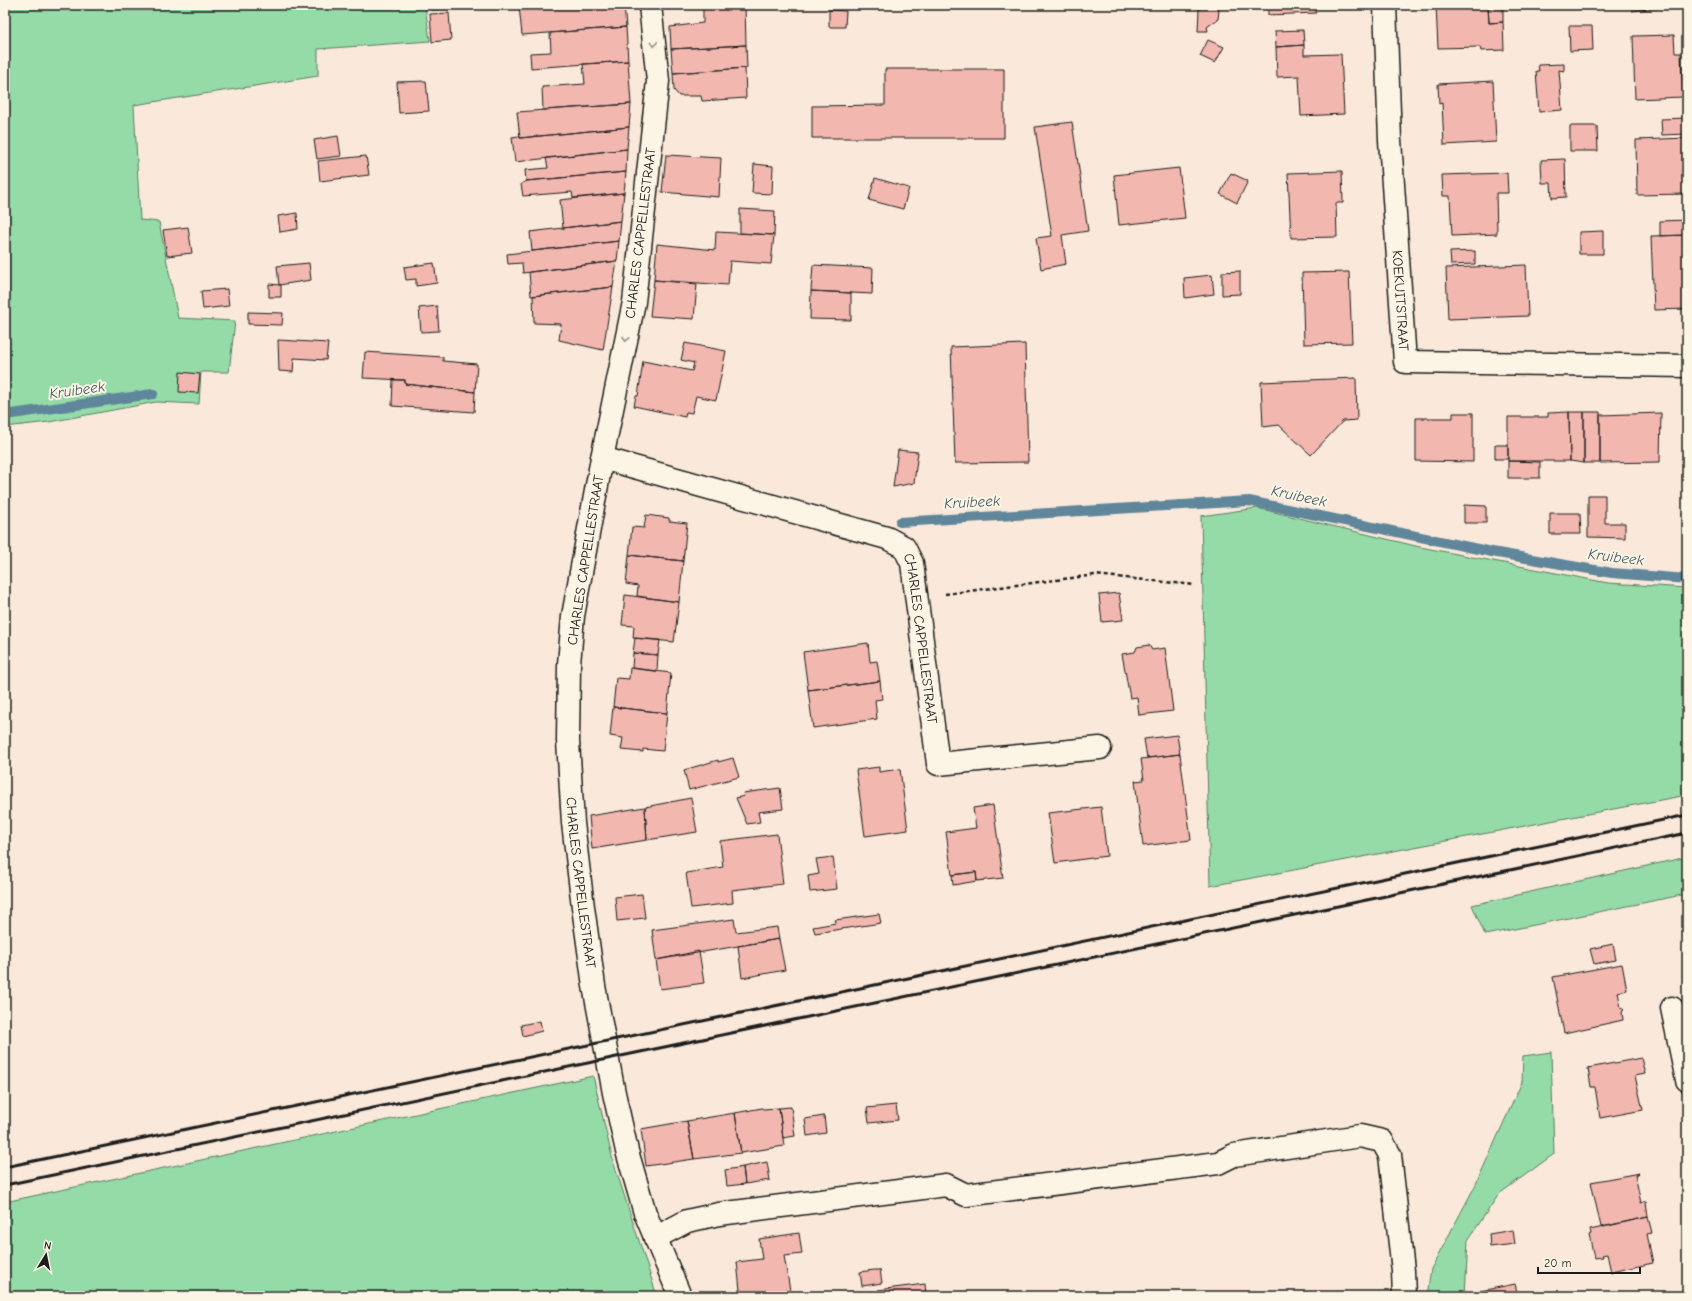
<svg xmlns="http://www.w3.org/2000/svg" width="1692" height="1301" font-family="'Comic Neue',sans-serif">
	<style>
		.green { fill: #95dba8; stroke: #587c62 }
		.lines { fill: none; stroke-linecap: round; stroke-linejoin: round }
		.stream { stroke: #5f869a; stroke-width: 10 }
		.building { fill: #f2b7af; stroke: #1c1c1c }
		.minor-casing { stroke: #1c1c1c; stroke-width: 25 }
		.path { stroke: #1c1c1c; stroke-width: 2.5; stroke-dasharray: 4 3; stroke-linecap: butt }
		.minor { stroke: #fcf5e5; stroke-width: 22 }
		.rail { stroke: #1c1c1c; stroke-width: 3 }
		.oneway { stroke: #97938b }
		.labels { text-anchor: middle; stroke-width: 4; stroke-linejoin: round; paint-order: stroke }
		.street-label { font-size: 14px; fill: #1c1c1c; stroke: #fcf5e5 }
		.water-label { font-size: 15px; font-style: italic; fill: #435a66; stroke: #fcf5e5 }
	</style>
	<rect width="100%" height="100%" fill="#fae9da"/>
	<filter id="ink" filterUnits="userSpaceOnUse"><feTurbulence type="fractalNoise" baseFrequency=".025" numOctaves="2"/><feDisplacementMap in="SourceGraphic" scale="8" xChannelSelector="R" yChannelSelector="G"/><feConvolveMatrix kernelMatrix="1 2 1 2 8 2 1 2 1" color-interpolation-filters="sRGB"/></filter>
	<g filter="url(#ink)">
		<!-- green -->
		<path class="green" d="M5 5H425L430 41 318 49V76L134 105 140 220 159 222 178 318 235 321 229 372H201L199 404 156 402 49 422 5 427Z
			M1257 508 1420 547 1608 583 1687 588V795L1210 886 1201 516Z
			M1687 857V894L1485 935 1472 905Z
			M1551 1052 1554 1154 1499 1194 1468 1240 1465 1296H1427L1431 1269 1475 1186 1522 1082 1523 1056Z
			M593 1076 613 1161 657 1296H5V1202Z"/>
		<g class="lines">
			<!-- stream -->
			<path class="stream" d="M5 415 153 394
				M900 522 1249 501 1492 552 1612 573 1687 579"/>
		</g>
		<!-- building -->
		<path class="building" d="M432 5H448L449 9 432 10Z
			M529 5H624L626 27 522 35 519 6Z
			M703 5H745L746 45 671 49 670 27 703 23Z
			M1205 5H1213L1219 10 1218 19 1207 27 1208 31H1198L1199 9Z
			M1268 5H1315L1316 13 1268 15Z
			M1436 5H1488L1489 23 1503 22 1504 50 1481 51 1480 47 1438 48Z
			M1631 5H1672V6L1632 11Z
			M1503 7V22L1489 23 1488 8Z
			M829 10 846 11 845 27H829Z
			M449 13 451 40 432 42 430 14Z
			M1569 26H1592L1593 50 1570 51Z
			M626 27 628 61 531 68 530 53 551 52 550 33Z
			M1303 30 1304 45 1276 47 1275 31Z
			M1674 35 1675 53H1681L1683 97 1635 99 1633 36Z
			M1208 40 1224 47 1215 63 1200 56Z
			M746 45 747 68 673 73 671 49Z
			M1304 45V55L1341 54 1344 114 1301 116 1299 76 1277 77 1276 47Z
			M628 61 631 104 543 110 542 87 585 84 583 64Z
			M1564 64V71L1559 70 1562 110 1539 112 1536 71H1539L1538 65Z
			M745 68 746 98 702 101 701 96H679L674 90 673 73Z
			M885 69H1004V138H812V106L885 105Z
			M426 81 429 111 399 113 397 82Z
			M1493 81 1496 142 1444 145 1442 103 1439 104 1438 84Z
			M631 104 629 127 520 138 517 112Z
			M1687 118V134L1662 135 1661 119Z
			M1072 122 1088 231 1062 235 1066 264 1041 269 1036 238 1052 236 1035 127Z
			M1570 126H1597L1598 151H1570Z
			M629 127 627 149 515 162 512 137 519 136 520 138Z
			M338 136 341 156 317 159 314 140Z
			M1687 138V194L1637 195 1636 140Z
			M627 149 626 172 526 181 525 170 548 168 546 158Z
			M666 155 721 158 719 197 662 192Z
			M366 156 369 175 320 181 318 161Z
			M1565 159 1566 197 1552 198 1551 183H1542L1541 160Z
			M754 164 773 166 772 194 752 193Z
			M1179 168 1185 218 1119 225 1114 175Z
			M1342 171 1343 203H1336L1337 237 1291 238 1288 173Z
			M626 172 624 193 573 198 572 192 523 196 521 184 526 181Z
			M1231 173 1248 181 1237 203 1220 194Z
			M1507 173 1508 193H1496L1497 234 1452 236 1450 196H1443L1442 175Z
			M875 178 909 188 903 209 869 200Z
			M624 193 621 221 563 228 560 200Z
			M740 209 775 211 774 235 740 233Z
			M297 213 298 229 280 232 278 216Z
			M1687 220V235L1660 236V221Z
			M621 221 619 241 532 251 530 232Z
			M188 227 192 253 167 256 163 230Z
			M1603 231V254H1579V232Z
			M716 232 774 235 771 264 730 261 728 285 654 280 657 244 715 250Z
			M1687 235V309L1654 310 1651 236Z
			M619 241 617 261 523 273 522 263 508 264 507 254Z
			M1475 251V264L1451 265 1450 252Z
			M617 261 613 287 531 296 529 272Z
			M309 263 311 280 279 285 277 266Z
			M434 263 437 283 416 286V279L406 280 404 267Z
			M813 265 873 268 872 294 811 291Z
			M1526 265 1528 316 1448 319 1446 268Z
			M1240 271V294L1222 295V272Z
			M1349 272 1352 343 1304 344 1302 273Z
			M1212 275 1214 294 1185 298 1184 278Z
			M654 280 697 284 694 319 650 316Z
			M269 284 281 285V297H269Z
			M613 287 603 350 559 340 561 324 534 323 533 296Z
			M227 289 229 306 203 309 201 291Z
			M811 291 851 293V320L810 319Z
			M437 306 439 331 421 332 419 308Z
			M248 312 283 313 282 325 248 324Z
			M278 340 328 343 326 360 294 358 293 372 279 371Z
			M685 343 726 351 716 400 696 396 692 413 686 412 685 417 634 406 636 396H638L643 361 692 371 694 363 681 360Z
			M1025 344 1028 462 955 463 951 347Z
			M365 352 443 357V361L477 364 475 392 405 384V380L363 378Z
			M180 372 200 374 198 393 179 392Z
			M1356 378 1357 420 1343 421 1311 455 1279 425 1263 427 1261 382Z
			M393 380H405V384L475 392 474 412 392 406Z
			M1569 412H1584V463L1570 461Z
			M1569 412 1570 461H1508V417H1548V413Z
			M1584 412H1600V463H1584Z
			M1453 413H1473V462L1416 461V418H1453Z
			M1661 413 1660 462 1600 463V415Z
			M1495 445H1508V459H1495Z
			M898 450 918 452 914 483 893 487Z
			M1508 461 1540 462V478H1508Z
			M1588 495H1605V523H1625V538L1588 537Z
			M1464 505 1486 506V523H1464Z
			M1550 513H1580L1581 534H1550Z
			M646 515 669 518V521L687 523 683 561 629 555 632 527 644 528Z
			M629 555 683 561 679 602 637 596 638 586 626 584Z
			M1119 593 1123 620 1102 622 1099 595Z
			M625 595 679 602 674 642 633 638 634 626 622 625Z
			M635 638 660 640 658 655 633 653Z
			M868 643 870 662 877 661 880 681 808 690 803 652Z
			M1149 645 1152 650 1165 648 1173 711 1139 715 1137 697 1130 698 1122 654 1135 652 1137 647Z
			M633 653 658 655 657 671 632 668Z
			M630 668 671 673 667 713 613 707 616 678 629 679Z
			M880 681 882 699 875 700 877 719 813 728 808 690Z
			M613 707 667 713 663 751 643 749V752L621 750 623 738 610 736Z
			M1177 735 1180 754 1147 758 1144 739Z
			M1180 754 1191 840 1143 846 1135 781 1144 780 1141 759Z
			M733 758 739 777 689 790 684 770 718 760V762Z
			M879 767V772L900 769 908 830 865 836 856 770Z
			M780 788 783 809 758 812 760 822 747 824 736 798 744 796 743 793Z
			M691 798 697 832 647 840 645 807Z
			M993 805 1003 878 977 881 976 872 952 875 946 832 976 828 973 808Z
			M645 807 647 840 592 849 589 816Z
			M1101 807 1107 856 1055 863 1048 813Z
			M777 834 783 884 732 890 733 903 691 908 686 873 723 867 720 841Z
			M833 857 837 889 810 892 808 876 819 874 816 859Z
			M976 872 977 881 953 885 952 875Z
			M642 894 645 918 617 921 615 897Z
			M879 914 881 923 815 933 813 927 836 923 835 920Z
			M734 919 736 932 777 927 779 939 656 960 652 930Z
			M779 939 785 970 742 978 738 946Z
			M1613 944 1616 960 1594 964 1590 949Z
			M699 951 704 983 660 989 656 960Z
			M1622 964 1627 990 1618 992 1621 1008 1624 1010 1622 1012 1623 1020 1564 1033 1553 977Z
			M1687 979V996H1686L1683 980Z
			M540 1021 542 1031 523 1036 521 1025Z
			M1641 1058 1645 1074 1635 1076 1643 1110 1600 1118 1595 1087H1591L1588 1068Z
			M896 1105 898 1120 869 1123 867 1108Z
			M791 1107 795 1136 783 1138 779 1108Z
			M762 1108 763 1109 779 1108 784 1146 741 1153 735 1113Z
			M735 1113 741 1153 694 1159 687 1121Z
			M824 1116 826 1133 807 1136 805 1119Z
			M687 1121 694 1159 646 1166 641 1129Z
			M767 1162 770 1180 745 1184 743 1167Z
			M743 1167 745 1184 727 1186 725 1170Z
			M1639 1173 1635 1175 1641 1203 1646 1201 1648 1217 1601 1227 1591 1182Z
			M1648 1217 1652 1233 1647 1234 1653 1263 1611 1272 1607 1254 1602 1255 1603 1257 1594 1258 1589 1235 1591 1234 1590 1230Z
			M1513 1230 1515 1244 1490 1247 1489 1234Z
			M799 1233 802 1254 784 1256 791 1296H736L735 1291 740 1290 737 1262 762 1259 759 1239Z
			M874 1270H880L882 1283 862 1286 860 1272Z
			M925 1284 926 1296H879L878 1290Z
			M1515 1284 1518 1296H1476L1475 1292Z
			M1659 1293V1296H1646Z"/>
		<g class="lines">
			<defs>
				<g id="minor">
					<path id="s1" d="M650 5 658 81 634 302 602 458 573 616 569 664 568 741 573 823 583 907 594 986 614 1093 627 1151 645 1213 680 1296"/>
					<path id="s2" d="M1385 5 1390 140 1405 362 1687 366"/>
					<path id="s3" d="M602 458 887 538 904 547 912 563 938 764 1100 748"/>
					<path d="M1672 1008 1687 1080"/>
					<path d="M655 1238 687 1221 719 1214 946 1185 966 1195 1218 1163 1234 1155 1360 1136 1382 1141 1390 1155 1403 1271 1404 1296"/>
				</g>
			</defs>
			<!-- minor casing -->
			<use href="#minor" class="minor-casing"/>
			<!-- path -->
			<path class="path" d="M945 594 1095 575 1195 585"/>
			<!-- minor -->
			<use href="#minor" class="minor"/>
			<!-- rail -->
			<path class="rail" d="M5 1167 1687 815
				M5 1185 1687 833"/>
		</g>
		<!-- one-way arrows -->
		<defs><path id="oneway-chevron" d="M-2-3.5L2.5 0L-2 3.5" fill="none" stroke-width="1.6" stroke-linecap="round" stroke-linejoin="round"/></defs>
		<g class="oneway">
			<use href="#oneway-chevron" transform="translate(654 44) rotate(84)"/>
			<use href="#oneway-chevron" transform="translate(626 339) rotate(102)"/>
		</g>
	</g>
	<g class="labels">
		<!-- street labels -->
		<g class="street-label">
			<text transform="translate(640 233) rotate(-83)" y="5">CHARLES CAPPELLESTRAAT</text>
			<text dy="5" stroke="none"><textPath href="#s2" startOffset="296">KOEKUITSTRAAT</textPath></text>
			<text transform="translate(585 560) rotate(-81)" y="5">CHARLES CAPPELLESTRAAT</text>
			<text dy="5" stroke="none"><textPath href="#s3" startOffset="409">CHARLES CAPPELLESTRAAT</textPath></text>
			<text dy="5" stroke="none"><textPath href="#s1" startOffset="886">CHARLES CAPPELLESTRAAT</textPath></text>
		</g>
		<!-- water labels -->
		<g class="water-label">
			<text transform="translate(77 390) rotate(-8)" y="5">Kruibeek</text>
			<text transform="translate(1299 496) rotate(12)" y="5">Kruibeek</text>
			<text transform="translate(972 502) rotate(-3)" y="5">Kruibeek</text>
			<text transform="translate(1616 557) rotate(7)" y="5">Kruibeek</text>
		</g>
	</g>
	<!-- margin -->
	<rect width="1692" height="1301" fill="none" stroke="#fcf5e5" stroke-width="20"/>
	<rect x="10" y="10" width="1672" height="1281" fill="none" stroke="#1c1c1c" stroke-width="1.5" filter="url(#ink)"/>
	<!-- north arrow -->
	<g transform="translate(46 1255) rotate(10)" stroke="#fcf5e5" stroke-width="3" paint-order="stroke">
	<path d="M0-3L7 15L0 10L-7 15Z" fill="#1c1c1c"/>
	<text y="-6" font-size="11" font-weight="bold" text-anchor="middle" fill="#1c1c1c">N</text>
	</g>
	<!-- scale -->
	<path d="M1538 1267v6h102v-6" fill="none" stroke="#1c1c1c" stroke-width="2"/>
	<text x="1544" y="1267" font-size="12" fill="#1c1c1c" stroke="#fcf5e5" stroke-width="3" paint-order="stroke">20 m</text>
</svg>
